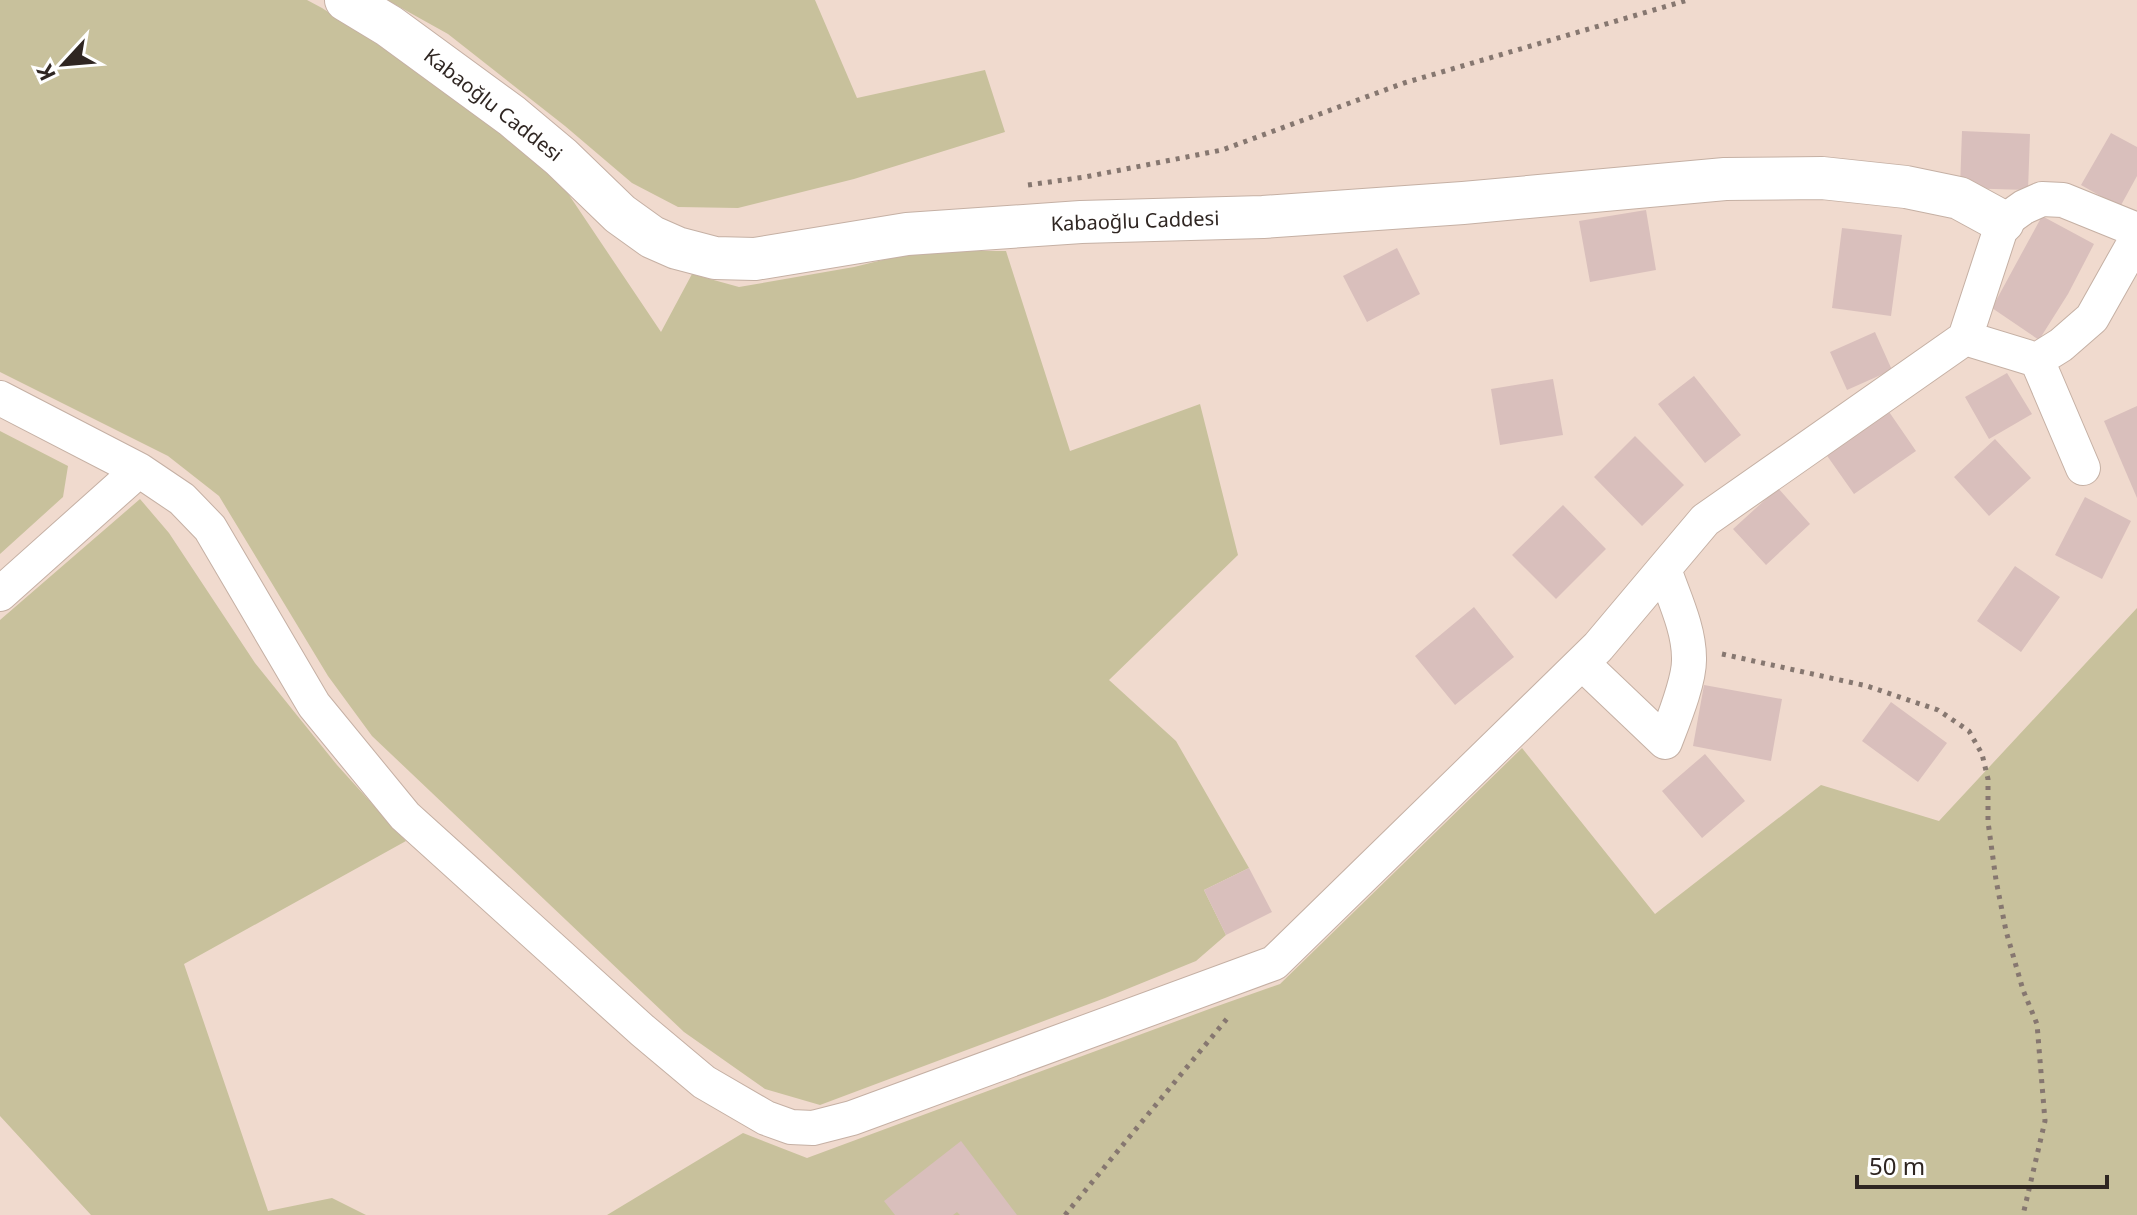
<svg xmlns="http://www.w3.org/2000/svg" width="2137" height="1215" font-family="'Noto Sans',sans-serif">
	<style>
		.green { fill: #c8c19c }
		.building { fill: #d9bfbc }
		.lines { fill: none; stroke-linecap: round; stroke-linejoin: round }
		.minor-casing { stroke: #c5b0a4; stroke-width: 36 }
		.tertiary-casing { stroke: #c5b0a4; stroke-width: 44 }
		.path { stroke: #867770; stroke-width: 5; stroke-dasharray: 4 6; stroke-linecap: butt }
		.minor { stroke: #fff; stroke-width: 34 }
		.tertiary { stroke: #fff; stroke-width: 42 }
		.labels { text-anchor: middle; stroke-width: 7; stroke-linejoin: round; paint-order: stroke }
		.street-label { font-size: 20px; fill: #2f2622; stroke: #fff }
	</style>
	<rect width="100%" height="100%" fill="#f0dace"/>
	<!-- green -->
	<path class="green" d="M0 0H307L322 8 471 105 563 186 661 332 692 274 739 287 854 267 919 251H1006L1070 451 1200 404 1238 555 1109 680 1176 741 1249 868 1204 890 1226 935 1196 961 1105 998 820 1105 765 1089 684 1032 372 736 328 676 219 496 168 456 0 372Z
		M387 0H815L857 98 985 70 1005 132 854 179 738 208 678 207 632 183 565 126 448 34Z
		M0 431 68 466 63 497 0 554Z
		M140 499 169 533 255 663 337 765 406 841 184 964 268 1211 332 1198 366 1215H91L0 1116V620Z
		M2137 608V1215H607L743 1133 807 1158 1212 1008 1280 984 1522 748 1655 914 1821 785 1939 821Z"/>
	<!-- building -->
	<path class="building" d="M1962 131 2030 134 2028 190 1960 188Z
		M2111 133 2137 147V176L2120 207 2081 185Z
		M1646 210 1656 270 1590 282 1579 221Z
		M2042 216 2094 244 2068 294 2039 340 1992 308Z
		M1842 228 1902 235 1891 316 1832 308Z
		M1397 248 1420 294 1367 322 1343 276Z
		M1875 332 1892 370 1847 390 1830 352Z
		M2007 373 2032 414 1989 439 1965 397Z
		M1694 376 1741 435 1705 463 1658 404Z
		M1553 379 1563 435 1500 445 1491 389Z
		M1885 406 1916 451 1854 494 1823 450Z
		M2137 406V498L2104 421Z
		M1635 436 1684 485 1642 526 1594 477Z
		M1995 439 2031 478 1989 516 1954 477Z
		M1778 488 1810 524 1766 565 1733 529Z
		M2085 497 2131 521 2102 579 2055 555Z
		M1563 505 1606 549 1556 599 1512 555Z
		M2015 566 2060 597 2021 652 1977 621Z
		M1474 607 1514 657 1455 705 1415 656Z
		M1704 685 1782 699 1771 761 1693 746Z
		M1891 702 1947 743 1918 782 1862 741Z
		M1705 754 1745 801 1702 838 1662 791Z
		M1249 868 1272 912 1226 935 1204 890Z
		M961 1141 1017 1215H960L957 1212 953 1215H895L884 1201Z"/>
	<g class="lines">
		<defs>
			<path id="minor" d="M1965 338 2037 360 2061 345 2092 318 2137 238
				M2037 360 2083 468
				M0 398 139 470 182 499 210 528 314 705 405 816 642 1030 704 1082 766 1118 791 1127 813 1128 852 1118 1274 963 1598 647 1705 520 1965 338 2003 222 2024 207 2042 199 2063 200 2137 230
				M0 594 139 470
				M1582 663 1665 742C1673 721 1690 680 1689 658 1689 628 1673 596 1664 569"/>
			<path id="tertiary" d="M346 0 389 26 512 116 561 157 620 214 652 237 677 248 715 258 755 259 907 234 1081 222 1263 217 1463 203 1725 179 1822 178 1906 187 1959 198 2003 222"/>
		</defs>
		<!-- minor casing -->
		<use href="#minor" class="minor-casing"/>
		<!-- tertiary casing -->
		<use href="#tertiary" class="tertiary-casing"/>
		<!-- path -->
		<path class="path" d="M1028 185 1085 177 1222 150 1404 83 1688 0
			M1722 654 1867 686 1938 710 1969 731 1982 754 1988 779V822L1996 880 2006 931 2023 990 2037 1024 2045 1121 2023 1215
			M1065 1215 1230 1015"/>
		<!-- minor -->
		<use href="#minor" class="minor"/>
		<!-- tertiary -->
		<use href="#tertiary" class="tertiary"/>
	</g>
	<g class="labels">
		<!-- street labels -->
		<g class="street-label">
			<text transform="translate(493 105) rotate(38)" y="7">Kabaoğlu Caddesi</text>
			<text transform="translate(1135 221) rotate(-2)" y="7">Kabaoğlu Caddesi</text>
		</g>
	</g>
	<!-- north arrow -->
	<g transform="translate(64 64) rotate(244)" stroke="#ffffff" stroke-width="6" paint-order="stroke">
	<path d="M0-6L14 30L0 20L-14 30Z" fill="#2f2622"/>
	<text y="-12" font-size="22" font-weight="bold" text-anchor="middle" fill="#2f2622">K</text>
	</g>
	<!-- scale -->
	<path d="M1857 1175v12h250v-12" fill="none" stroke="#2f2622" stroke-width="4"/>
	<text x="1869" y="1175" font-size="24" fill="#2f2622" stroke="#ffffff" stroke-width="6" paint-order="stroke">50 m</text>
</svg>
